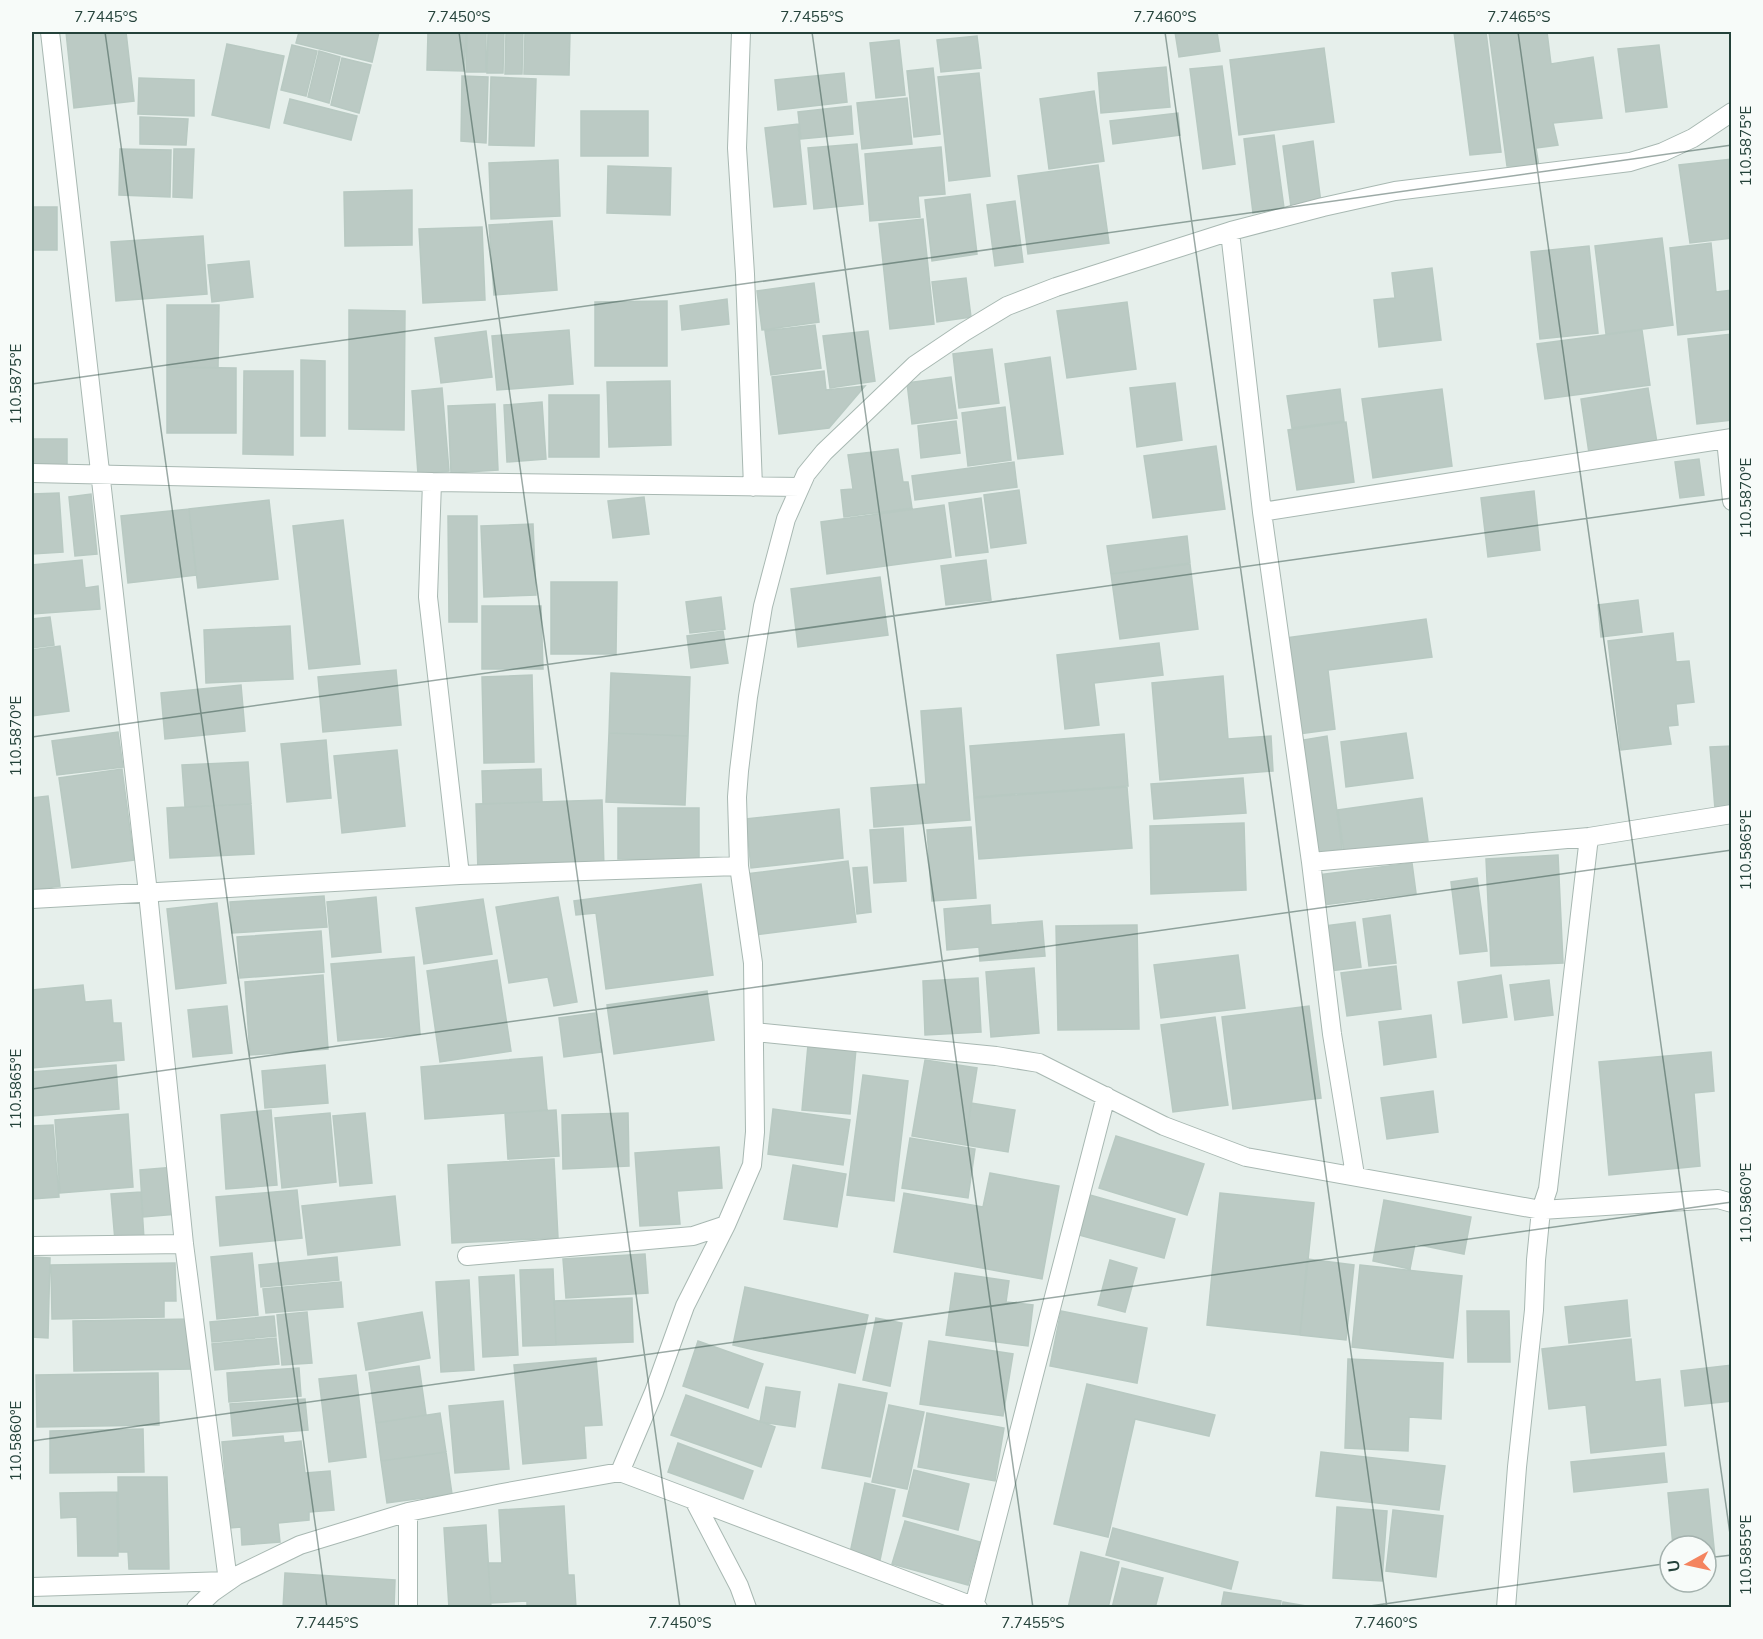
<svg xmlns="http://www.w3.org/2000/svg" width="1763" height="1639" font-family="Mulish,sans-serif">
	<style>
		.building { fill: #bbcac4; stroke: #b8c9c2; stroke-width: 1.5 }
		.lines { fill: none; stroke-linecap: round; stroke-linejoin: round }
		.minor-casing { stroke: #a8b8b2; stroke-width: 20 }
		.minor { stroke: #fff; stroke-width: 18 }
		.ticks { fill: none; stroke: #24423a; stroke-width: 1.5; stroke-opacity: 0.45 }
		.neatline { fill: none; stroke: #24423a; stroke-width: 2 }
		.ticks-label { font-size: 15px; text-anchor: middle; fill: #24423a }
	</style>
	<rect width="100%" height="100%" fill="#e6efeb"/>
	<!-- building -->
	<path class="building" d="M66 32H126L134 101 74 108Z
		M299 32H379L372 62 296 43Z
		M428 32H466L464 71 427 70Z
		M467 32H486V72H466Z
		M488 32H504L503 73H487Z
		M506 32H523L522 74H505Z
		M525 32H570L569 75 524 74Z
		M1175 32H1217L1220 51 1179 57Z
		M1454 32H1486L1501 152 1470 155Z
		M1489 32H1547L1551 64 1593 57 1602 118 1553 123 1558 145 1536 148 1539 167 1507 166Z
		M977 36 981 68 941 72 937 40Z
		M899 40 905 95 876 98 870 43Z
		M227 44 284 56 269 128 212 115Z
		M292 45 317 51 306 96 281 90Z
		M1659 45 1667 107 1626 112 1618 49Z
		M1324 48 1334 122 1239 135 1230 60Z
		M319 51 340 57 329 103 308 97Z
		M342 58 371 65 359 113 331 105Z
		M1222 66 1235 164 1203 169 1190 69Z
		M1166 67 1170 107 1101 113 1098 73Z
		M933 68 940 134 914 137 907 71Z
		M844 73 847 102 778 110 775 80Z
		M979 73 990 176 949 181 938 77Z
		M462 76 488 77 486 143 461 141Z
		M491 77 536 79 534 146 489 145Z
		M139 78 194 80V116L138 114Z
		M1094 91 1104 161 1049 169 1040 99Z
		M907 98 912 144 862 149 857 103Z
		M290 99 357 116 351 140 284 123Z
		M851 106 853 134 801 139 798 112Z
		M581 111H648V156H581Z
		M1178 113 1180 135 1113 144 1110 121Z
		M140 117 188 119 186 145 140 144Z
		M798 124 806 204 774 207 765 128Z
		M1274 135 1284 208 1253 213 1244 139Z
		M1313 141 1321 203 1291 207 1283 146Z
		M857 144 863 204 814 209 808 148Z
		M941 147 945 194 918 196 920 217 870 221 865 154Z
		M120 149 171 150 170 197 119 195Z
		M174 149H194L192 198 173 197Z
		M1732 159V238L1690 243 1679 165Z
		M558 160 560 216 491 219 489 163Z
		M1098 165 1109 243 1028 254 1018 176Z
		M608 166 671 168 670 215 607 213Z
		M412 190V245L345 246 344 192Z
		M970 194 977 254 932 261 925 200Z
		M1015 201 1023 262 995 266 987 205Z
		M32 207H57V250H32Z
		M923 219 934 324 890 329 879 224Z
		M552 221 557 290 494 295 489 225Z
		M482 227 485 300 423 303 419 229Z
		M203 236 207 294 116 301 111 242Z
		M1662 238 1673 325 1606 334 1595 246Z
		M1711 243 1716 292 1732 290V329L1678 335 1670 248Z
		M1589 246 1598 333 1540 339 1531 252Z
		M249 261 253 297 212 302 208 265Z
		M1432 268 1441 340 1379 347 1374 300 1395 298 1392 273Z
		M966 278 971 317 937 322 932 282Z
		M814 283 819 322 762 330 757 291Z
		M727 299 729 324 682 330 680 306Z
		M667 301V366H595V302Z
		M1127 302 1136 369 1067 378 1057 311Z
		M167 305H219L218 368 167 367Z
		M349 310 405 311 404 430 349 429Z
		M815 325 821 368 771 375 765 331Z
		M569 330 573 384 497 390 492 336Z
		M1642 330 1650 385 1545 399 1537 344Z
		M486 331 492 377 441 383 435 338Z
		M868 331 875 381 830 388 823 336Z
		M1732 334V420L1697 424 1688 339Z
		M992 349 999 403 959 408 953 354Z
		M1050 357 1063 454 1018 459 1005 364Z
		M301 360 325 361V436H301Z
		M167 367 236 368V433H167Z
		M244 371H293V455L243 454Z
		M824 371 826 390 865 386 829 428 779 434 772 377Z
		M951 377 957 418 912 424 907 383Z
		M670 381 671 445 609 447 607 382Z
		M1175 383 1182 440 1137 447 1130 388Z
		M442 388 449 471 418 474 412 391Z
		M1648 388 1658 449 1590 460 1581 399Z
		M1340 389 1344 421 1292 428 1287 396Z
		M1442 389 1452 466 1373 478 1362 399Z
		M549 395H599V457H549Z
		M542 402 546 459 507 462 504 405Z
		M495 404 498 470 451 473 448 406Z
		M1005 407 1011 460 968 466 962 413Z
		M956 421 960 453 921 458 918 426Z
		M1346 422 1354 482 1297 490 1288 430Z
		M32 439H67V470H32Z
		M1216 446 1225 509 1153 518 1144 456Z
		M898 449 903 482H908L912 508 844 517 841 490 853 489 848 455Z
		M1699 459 1704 495 1680 498 1675 462Z
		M1014 462 1017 487 915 500 912 476Z
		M1019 490 1026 543 991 548 984 495Z
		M1534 491 1540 550 1488 557 1481 498Z
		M59 493 63 552 32 554V494Z
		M91 494 97 554 75 556 69 497Z
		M644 497 649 534 613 538 608 501Z
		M981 498 988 552 956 556 949 503Z
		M269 500 278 579 198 588 189 509Z
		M944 505 951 557 827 574 821 522Z
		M189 509 196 575 128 583 121 516Z
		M448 516H477V622H449Z
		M343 520 360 664 309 669 293 526Z
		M533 524 536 595 484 597 481 526Z
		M1187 536 1190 563 1111 574 1107 546Z
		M82 560 85 588 98 586 100 609 32 614V565Z
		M986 560 991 600 946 605 941 566Z
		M1190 564 1198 629 1120 639 1111 574Z
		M880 577 888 635 798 647 791 589Z
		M551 582H617L616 654H551Z
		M721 597 725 629 690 633 686 602Z
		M1638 600 1642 632 1601 637 1598 605Z
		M482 606H541L543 669H482Z
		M50 617 54 645 32 648V619Z
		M1426 619 1432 657 1328 670 1335 729 1299 734 1286 638Z
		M290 626 293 679 206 683 204 630Z
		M723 631 728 663 691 668 687 636Z
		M1673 633 1676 662 1689 661 1694 702 1676 704 1678 725 1668 726 1671 744 1621 750 1608 641Z
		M1159 643 1163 675 1094 683 1099 725 1065 729 1057 655Z
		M60 646 69 711 32 716V650Z
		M396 670 401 725 323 732 318 677Z
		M611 673 690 677 688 736 609 733Z
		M532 675 534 762 484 763 482 677Z
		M1223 676 1228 739 1271 736 1273 771 1160 780 1152 683Z
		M241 685 245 731 165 739 161 693Z
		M961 708 970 820 874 827 871 788 926 784 921 711Z
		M118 732 123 767 57 775 52 741Z
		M609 733 688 736 685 805 606 802Z
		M1406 733 1413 778 1346 787 1341 742Z
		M1124 734 1128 786 974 797 970 746Z
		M1327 736 1342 849 1312 853 1297 741Z
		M326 740 331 798 287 802 281 744Z
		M1732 746V807L1715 809 1710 747Z
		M397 750 405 826 342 833 334 756Z
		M248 762 251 804 185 807 182 765Z
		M122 769 134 860 72 868 59 778Z
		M541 769 542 802 483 804 482 771Z
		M1243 778 1246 813 1154 819 1151 784Z
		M1127 787 1132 848 979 859 974 798Z
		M48 796 60 886 32 890V798Z
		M1422 798 1428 841 1344 852 1338 810Z
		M602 800 604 868 478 871 476 804Z
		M251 804 254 854 170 858 167 808Z
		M618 808H699V860L618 859Z
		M839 809 843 858 751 868 746 819Z
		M1244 823 1246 890 1151 894 1150 826Z
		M971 827 976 898 932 901 927 830Z
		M903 828 906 881 874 883 870 830Z
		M1558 855 1563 963 1491 966 1486 859Z
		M848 861 856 922 754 935 746 874Z
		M1412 863 1416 893 1323 905 1318 875Z
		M867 867 871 912 857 914 853 868Z
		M1477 878 1487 951 1460 954 1451 882Z
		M701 884 713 975 606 989 596 913 576 915 574 901Z
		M324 896 327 927 232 933 230 902Z
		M376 897 381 952 332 957 327 902Z
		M558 897 577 1002 554 1006 548 977 509 983 496 907Z
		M483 899 492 954 424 964 416 908Z
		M217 903 226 983 176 989 167 909Z
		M990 905 991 925 1042 921 1045 956 980 961 979 947 947 950 944 909Z
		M1390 915 1396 963 1369 966 1363 919Z
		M1355 922 1361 967 1330 971 1325 926Z
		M1137 925 1139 1029 1058 1030 1056 926Z
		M321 931 324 972 240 978 237 937Z
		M1238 955 1245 1008 1161 1018 1154 965Z
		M414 957 420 1034 338 1041 331 964Z
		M497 960 511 1051 440 1062 427 971Z
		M1396 966 1401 1009 1347 1016 1341 973Z
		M1034 968 1039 1033 991 1037 986 972Z
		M323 975 328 1049 250 1055 245 982Z
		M1501 975 1507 1017 1463 1023 1458 982Z
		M978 978 981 1032 925 1035 923 981Z
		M1549 980 1553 1015 1515 1020 1510 985Z
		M83 985 85 1002 111 1000 113 1023H121L124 1060 32 1068V990Z
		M707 991 714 1040 614 1054 607 1005Z
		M227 1006 232 1053 193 1057 188 1010Z
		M1309 1006 1321 1098 1233 1109 1222 1017Z
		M595 1013 601 1052 564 1057 559 1018Z
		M1431 1015 1436 1057 1384 1065 1379 1022Z
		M1215 1017 1228 1105 1173 1112 1161 1025Z
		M808 1045 856 1049 850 1114 802 1110Z
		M1711 1052 1714 1091 1694 1093 1700 1166 1609 1175 1599 1062Z
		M542 1057 547 1110 425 1119 421 1067Z
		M925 1060 977 1068 965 1145 912 1136Z
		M116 1065 119 1109 32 1116V1072Z
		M325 1065 328 1103 265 1108 262 1071Z
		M863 1075 908 1081 894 1201 847 1195Z
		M1433 1091 1438 1132 1387 1139 1381 1098Z
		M971 1103 1015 1110 1008 1152 965 1145Z
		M773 1109 850 1120 843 1165 768 1154Z
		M271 1110 277 1185 226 1189 221 1115Z
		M556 1110 559 1156 508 1159 505 1113Z
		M330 1113 336 1182 282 1188 275 1118Z
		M365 1113 372 1183 340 1186 333 1116Z
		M628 1113 629 1166 563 1169 562 1115Z
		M128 1114 133 1187 60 1193 55 1120Z
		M53 1125 59 1197 32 1199V1126Z
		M1116 1136 1204 1164 1187 1215 1099 1188Z
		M910 1138 975 1149 968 1198 902 1188Z
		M719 1147 722 1188 677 1191 680 1224 640 1226 635 1153Z
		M554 1159 558 1238 452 1243 448 1165Z
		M793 1165 846 1174 837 1227 784 1219Z
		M175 1167 178 1214 143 1217 140 1170Z
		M990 1173 1059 1186 1042 1279 894 1252 904 1193 983 1207Z
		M297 1190 302 1238 220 1246 216 1197Z
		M141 1192 144 1239 115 1241 111 1194Z
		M1220 1193 1314 1203 1300 1335 1207 1325Z
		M1090 1195 1175 1219 1164 1258 1079 1235Z
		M395 1196 400 1245 308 1255 302 1206Z
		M1384 1200 1471 1217 1464 1254 1415 1244 1410 1269 1373 1261Z
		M252 1253 258 1315 217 1319 211 1257Z
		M645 1254 648 1293 566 1298 563 1259Z
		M32 1257 50 1258 48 1338 32 1337Z
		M337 1257 339 1280 261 1287 259 1265Z
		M1307 1259 1354 1265 1346 1340 1300 1335Z
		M1110 1260 1137 1268 1125 1312 1098 1305Z
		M175 1263 176 1301H164V1317L52 1319 51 1265Z
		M1360 1265 1462 1276 1453 1358 1352 1347Z
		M553 1269 556 1345 523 1346 520 1270Z
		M955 1273 1009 1281 1006 1302 1033 1305 1028 1346 946 1335Z
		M514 1275 518 1355 483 1357 479 1277Z
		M469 1280 474 1370 441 1372 436 1282Z
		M341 1282 343 1307 266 1313 263 1289Z
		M745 1287 868 1315 855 1373 733 1345Z
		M632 1298 633 1342 556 1345 554 1301Z
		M1627 1300 1630 1336 1569 1343 1565 1307Z
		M1061 1311 1147 1328 1137 1383 1050 1366Z
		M1467 1311H1509L1510 1362H1468Z
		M307 1312 312 1363 282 1365 277 1315Z
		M422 1312 430 1358 366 1370 358 1323Z
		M274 1316 276 1336 212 1342 210 1322Z
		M876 1318 902 1323 890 1386 863 1380Z
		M192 1319V1369L74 1371 73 1321Z
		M276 1338 279 1364 215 1370 212 1344Z
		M1631 1339 1635 1382 1660 1379 1666 1445 1591 1453 1586 1405 1549 1409 1542 1349Z
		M698 1341 763 1364 748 1408 683 1386Z
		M929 1341 1013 1354 1003 1416 920 1404Z
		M596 1358 602 1425 584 1426 586 1458 523 1464 514 1365Z
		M1348 1359 1443 1363 1441 1419 1409 1417 1408 1451 1345 1448Z
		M1732 1365V1401L1685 1406 1681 1371Z
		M419 1366 426 1415 376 1423 369 1373Z
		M299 1368 301 1396 229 1402 227 1373Z
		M158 1373 159 1425 37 1427 36 1375Z
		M356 1375 366 1457 329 1462 319 1379Z
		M839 1384 887 1393 870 1477 822 1468Z
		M1087 1384 1215 1415 1209 1436 1135 1419 1108 1537 1054 1524Z
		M766 1387 800 1392 795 1427 760 1422Z
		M686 1395 775 1427 761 1467 671 1435Z
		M305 1399 308 1430 233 1436 230 1404Z
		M503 1401 509 1469 455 1473 449 1406Z
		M889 1405 924 1412 907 1489 872 1482Z
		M440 1413 446 1452 381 1461 376 1423Z
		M927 1413 1004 1428 995 1481 918 1467Z
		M143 1429 144 1472 50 1473V1431Z
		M283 1436 284 1443 301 1441 305 1473 330 1471 334 1510 309 1512V1520L278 1523 280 1542 242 1545 241 1527 230 1528 222 1442Z
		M678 1443 753 1471 743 1499 668 1472Z
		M446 1452 452 1494 387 1503 381 1461Z
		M1321 1452 1445 1466 1439 1510 1316 1496Z
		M1664 1453 1667 1482 1574 1492 1571 1462Z
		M914 1470 969 1484 958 1530 903 1516Z
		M118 1477H167L169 1569H129L128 1552H119Z
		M865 1483 895 1490 880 1560 850 1553Z
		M1708 1489 1715 1557 1706 1558V1546H1673L1668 1493Z
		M117 1492 118 1556H78L77 1517 61 1518 60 1493Z
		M564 1506 568 1575H574L576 1608H527V1601L491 1603 488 1563H502L499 1510Z
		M1337 1507 1387 1511 1382 1581 1333 1578Z
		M1393 1510 1443 1516 1436 1577 1386 1571Z
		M905 1521 980 1542 968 1585 892 1564Z
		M486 1525 491 1608H449L444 1528Z
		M1113 1528 1238 1562 1231 1589 1106 1555Z
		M1081 1552 1119 1562 1108 1608H1068Z
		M1122 1568 1163 1578 1155 1608H1112Z
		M285 1573 395 1580 394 1608H283Z
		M1224 1592 1281 1601 1280 1608H1221Z
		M1283 1602 1318 1608H1282Z"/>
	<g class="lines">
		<defs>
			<path id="minor" d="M741 32 737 148 745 274 753 487
				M1230 232 1262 512 1311 862 1332 1034 1355 1175
				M1726 439 1732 501
				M32 473 432 482 800 487
				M432 482 428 597 460 875
				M1262 512 1732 438
				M1311 862 1589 837 1732 814
				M32 899 460 875 739 866
				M755 1032 996 1056 1039 1063 1164 1126 1246 1157 1541 1210 1718 1199 1732 1203
				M32 1246 184 1244
				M467 1256 693 1236 726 1225
				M620 1472 654 1392 685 1306 726 1225 752 1165 755 1132 753 963 739 866 737 797 739 771 748 697 763 606 786 519 806 474 824 452 915 365 964 332 1007 306 1056 287 1231 231 1323 207 1395 191 1630 162 1663 152 1693 138 1732 112
				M694 1500 978 1608
				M32 1587 228 1581 184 1244 148 893 50 32
				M974 1606 1106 1096
				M196 1608 213 1592 236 1576 300 1545 408 1512 502 1493 620 1472 694 1500 739 1586 747 1608
				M408 1608V1512
				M1506 1608 1517 1467 1534 1310 1536 1260 1541 1210 1548 1189 1589 837"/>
		</defs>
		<!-- minor casing -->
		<use href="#minor" class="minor-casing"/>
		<!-- minor -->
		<use href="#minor" class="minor"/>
	</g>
	<!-- ticks -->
	<path class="ticks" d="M32 32H35M105 32 327 1608M459 32 680 1608M812 32 1033 1608M1165 32 1387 1608M1518 32 1732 1548M32 384 1732 145M32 737 1732 498M32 1089 1732 850M32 1441 1732 1202M1706 1558 1732 1555M1356 1608 1670 1563"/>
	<!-- border -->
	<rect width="1763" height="1639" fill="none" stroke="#f7fbf9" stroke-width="66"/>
	<!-- north arrow -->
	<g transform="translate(1688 1564) rotate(262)"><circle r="28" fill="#f7fbf9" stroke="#a3b1ad" stroke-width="1.5"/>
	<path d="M0-4.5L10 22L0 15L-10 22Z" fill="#f4845f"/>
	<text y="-9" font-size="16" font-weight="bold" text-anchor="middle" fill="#24423a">U</text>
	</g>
	<rect x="33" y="33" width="1697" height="1573" class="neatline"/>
	<g class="ticks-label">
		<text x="106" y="22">7.7445°S</text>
		<text x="459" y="22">7.7450°S</text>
		<text x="812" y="22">7.7455°S</text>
		<text x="1165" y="22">7.7460°S</text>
		<text x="1519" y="22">7.7465°S</text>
		<text transform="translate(1746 146) rotate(-90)" y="5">110.5875°E</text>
		<text transform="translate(16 384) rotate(-90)" y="5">110.5875°E</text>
		<text transform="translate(1746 498) rotate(-90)" y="5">110.5870°E</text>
		<text transform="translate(16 736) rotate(-90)" y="5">110.5870°E</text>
		<text transform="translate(1746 850) rotate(-90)" y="5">110.5865°E</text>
		<text transform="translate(16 1089) rotate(-90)" y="5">110.5865°E</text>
		<text transform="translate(1746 1203) rotate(-90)" y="5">110.5860°E</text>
		<text transform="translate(16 1441) rotate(-90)" y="5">110.5860°E</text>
		<text transform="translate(1746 1555) rotate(-90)" y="5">110.5855°E</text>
		<text x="327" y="1628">7.7445°S</text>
		<text x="680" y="1628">7.7450°S</text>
		<text x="1033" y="1628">7.7455°S</text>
		<text x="1386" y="1628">7.7460°S</text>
	</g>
</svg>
